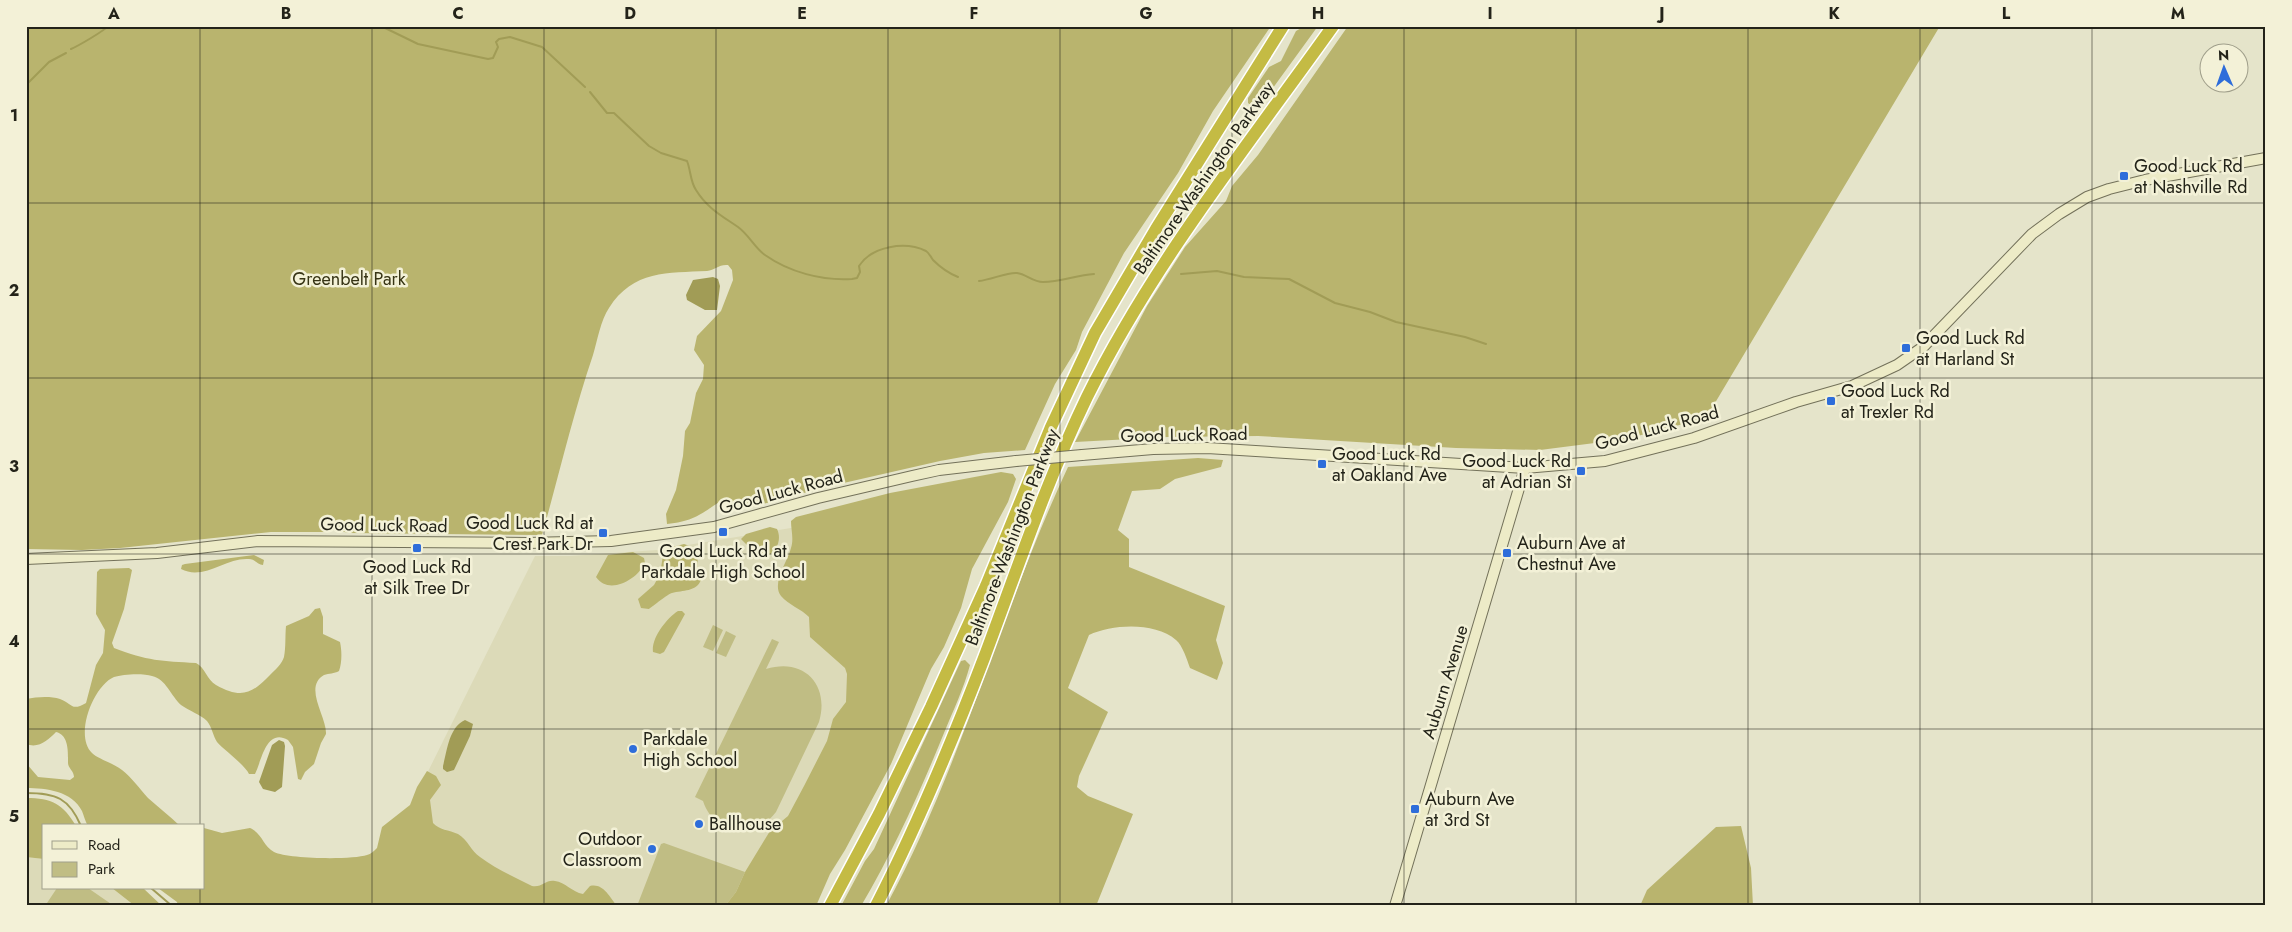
<svg xmlns="http://www.w3.org/2000/svg" width="2292" height="932" font-family="Jost,sans-serif">
	<style>
		.built { fill: #dcdab8 }
		.green { fill: #c0bd84 }
		.forest { fill: #b9b46e }
		.water { fill: #a19c56 }
		.lines { fill: none; stroke-linecap: round; stroke-linejoin: round }
		.stream { stroke: #a19c56; stroke-width: 2 }
		.secondary-casing { stroke: #73715a; stroke-width: 12 }
		.highway-casing { stroke: #fff; stroke-width: 15 }
		.secondary { stroke: #edebc7; stroke-width: 10 }
		.highway { stroke: #c4bb44; stroke-width: 12 }
		.secondary-bridge-casing { stroke: #73715a; stroke-width: 12; stroke-linecap: butt }
		.secondary-bridge { stroke: #edebc7; stroke-width: 10 }
		.grid { fill: none; stroke: #232319; stroke-width: 1; stroke-opacity: 0.55 }
		.poi-dot { fill: #2e6dda; stroke: #f3f1d7; stroke-width: 2 }
		.labels { text-anchor: middle; stroke-width: 5; stroke-linejoin: round; paint-order: stroke }
		.poi-label { font-size: 18px; fill: #232319; stroke: #f3f1d7; text-anchor: start }
		.street-label { font-size: 18px; fill: #232319; stroke: #f3f1d7 }
		.park-label { font-size: 18px; fill: #373415; stroke: #f3f1d7 }
		.neatline { fill: none; stroke: #232319; stroke-width: 2 }
		.grid-label { font-size: 16px; text-anchor: middle; font-weight: bold; fill: #232319 }
	</style>
	<rect width="100%" height="100%" fill="#e5e4ca"/>
	<!-- built -->
	<path class="built" d="M821 523 872 660 750 906H514L390 848 535 556H570L657 550Z
		M26 857 44 859V888H112L135 906H26Z"/>
	<!-- green -->
	<path class="green" d="M713 625 723 630 713 651 703 647Z
		M726 631 736 636 726 657 716 653Z
		M772 639 779 642 766 669C804 657 830 685 819 722L776 812C755 840 714 835 703 801L695 797Z
		M664 843 745 872 736 892 725 906H637L661 844Z
		M57 888H88L114 906H45Z"/>
	<!-- forest -->
	<path class="forest" d="M26 26H1271L1213 111 1178 173 1124 253 1082 332 1076 350 1055 384 1025 450 984 453 940 461 826 487 755 506 721 501C699 515 694 521 667 524L666 514 676 490 683 456 685 431 690 423 696 393 703 379 704 365 694 350 697 336 721 311 733 280 732 270 728 265C719 264 715 270 707 271 668 273 633 270 609 308 601 319 597 342 593 355 573 414 559 475 542 535L349 533 331 529 325 532H271L120 548 82 550 26 549Z
		M1305 26H1318L1262 103 1259 106 1253 107 1248 103V98L1269 67 1281 61 1296 31Z
		M1348 26H1940L1706 418 1626 439 1540 450 1456 448 1258 436 1168 437 1075 442 1147 306 1185 247 1226 201 1232 186 1258 155Z
		M1198 458 1223 460 1221 467 1175 479 1160 489 1132 491 1118 530 1129 539V567L1225 606 1216 640 1223 663 1217 680 1190 668C1187 660 1183 646 1176 640 1155 622 1113 624 1089 635L1068 688 1108 712 1079 776 1077 787 1088 796 1133 814 1096 906H886C962 766 1001 610 1068 467Z
		M1001 472 1013 474 1016 479 1008 502 972 569 961 608 944 647 931 669 891 764 845 850 830 874 816 906H725L736 892 745 872 770 831 788 816 804 786 827 741 833 719 846 702 847 674 845 668 810 637 809 617C801 609 789 605 781 596 771 583 788 561 791 548 794 539 791 530 791 521L796 517 890 493Z
		M770 527 777 529C782 539 777 552 767 556L755 553 741 539 746 534Z
		M684 544 690 546 698 554 697 571 701 580C696 592 683 590 672 593 668 594 653 606 649 609L641 608 638 599 654 585 660 574 664 549Z
		M633 552 644 558 645 563C638 579 609 596 596 577L608 555Z
		M254 555 264 560 263 565C258 565 255 559 249 559 226 557 204 581 181 569L182 565 185 564Z
		M129 568 132 570 124 609 112 643 114 648C147 661 162 661 196 663 205 667 207 680 216 685 241 699 252 694 270 675 275 670 282 664 284 657 286 647 285 636 286 626L309 616 315 609 320 608 323 617V634L340 642C342 651 342 663 339 671 334 674 329 673 324 675 303 687 327 717 326 734L321 743 314 764 305 772 301 780 298 779 293 747 288 740C266 728 262 760 255 774H249C245 765 224 750 217 742 213 736 212 727 207 721 200 714 189 711 181 705 171 696 166 679 152 676 143 673 123 674 114 677 93 686 74 736 92 753 98 759 113 763 122 770 132 778 139 788 148 798 158 807 170 816 180 826H88C85 821 84 816 82 811 72 791 46 788 26 788V763L38 777 70 780 74 777C74 771 68 768 68 763 68 752 69 735 56 732 48 740 39 749 26 744V699C37 697 50 696 60 699 72 703 71 712 86 703L96 665 103 653 105 630 96 614 97 572 100 569Z
		M678 611H682L685 614 664 652 660 654 653 652C651 638 667 618 678 611Z
		M965 660 970 665C964 688 953 711 944 733 920 792 894 850 861 906H841L865 861 874 849 959 665 961 661Z
		M427 771 436 776 441 785 430 800 433 823C439 830 449 830 458 834 468 840 471 851 480 857 496 869 514 877 532 886 542 888 546 879 555 881 565 882 572 892 583 894L590 886C603 883 609 896 617 906H178L177 902 158 888H204V828L222 833 250 828C262 833 263 846 274 852 288 859 352 860 367 855 371 854 374 851 377 848L382 827 410 805 417 787Z
		M26 798C52 798 63 804 76 826H44V859L26 857Z
		M1741 826 1751 868 1753 906H1640L1647 890 1716 827Z
		M112 888H143L162 906H135Z"/>
	<!-- water -->
	<path class="water" d="M713 277 718 279 720 286 717 310H705L687 300 686 295 693 280Z
		M465 720 473 724 470 736 454 770 447 772 443 769V766C447 751 449 727 465 720Z
		M279 740 284 742 285 746 282 787 275 792 263 789 259 782 272 745Z"/>
	<g class="lines">
		<!-- stream -->
		<path class="stream" d="M381 26 418 44 488 59 493 58 498 47 496 42 499 39 510 37 542 47 585 87
			M71 49C78 46 104 31 108 26
			M26 85 49 62 66 53
			M590 92 607 113H614L649 146 661 153 687 161C691 171 690 181 696 190 707 208 722 216 738 227 749 235 755 248 765 255 789 272 822 281 852 279L857 278 860 272 859 266C872 246 905 241 926 251 929 253 931 257 933 260 941 268 948 273 958 277
			M1181 274 1217 271 1244 277 1289 279 1335 303 1370 312 1396 322 1465 337 1486 344
			M979 281C991 280 1007 272 1017 273 1026 274 1033 282 1043 282 1061 282 1076 275 1094 274
			M26 793C56 793 69 798 81 826
			M151 888 172 906"/>
		<defs>
			<path id="secondary" d="M1082 455 1153 449 1207 448 1525 468 1605 461 1694 438 1796 402 1852 386 1897 365 1923 347 2032 234 2059 214 2087 197 2109 189 2145 180 2266 158
				M26 559 157 553 258 541 527 543 611 541 714 527 818 498 912 476 939 470 1016 461
				M1395 906 1525 468"/>
			<path id="highway" d="M830 906 879 814 931 707 986 586 1051 427 1095 333 1156 229 1283 26
				M876 906C917 826 952 742 984 658 1017 570 1046 482 1087 397 1154 262 1246 148 1333 26"/>
		</defs>
		<!-- secondary casing -->
		<use href="#secondary" class="secondary-casing"/>
		<!-- highway casing -->
		<use href="#highway" class="highway-casing"/>
		<!-- secondary -->
		<use href="#secondary" class="secondary"/>
		<!-- highway -->
		<use href="#highway" class="highway"/>
		<defs>
			<path id="secondary-bridge" d="M1016 461 1082 455"/>
		</defs>
		<!-- secondary-bridge casing -->
		<use href="#secondary-bridge" class="secondary-bridge-casing"/>
		<!-- secondary-bridge -->
		<use href="#secondary-bridge" class="secondary-bridge"/>
	</g>
	<!-- grid -->
	<path class="grid" d="M200 26V826M372 26V906M544 26V906M716 26V906M888 26V906M1060 26V906M1232 26V906M1404 26V906M1576 26V906M1748 26V906M1920 26V906M2092 26V906M26 203H2266M26 378H2266M26 554H2266M26 729H2266M200 888V906"/>
	<!-- markers -->
	<g class="poi-dot">
		<rect x="2119" y="171" width="10" height="10" rx="2.5"/>
		<rect x="1901" y="343" width="10" height="10" rx="2.5"/>
		<rect x="1826" y="396" width="10" height="10" rx="2.5"/>
		<rect x="1317" y="459" width="10" height="10" rx="2.5"/>
		<rect x="1576" y="466" width="10" height="10" rx="2.5"/>
		<rect x="718" y="527" width="10" height="10" rx="2.5"/>
		<rect x="598" y="528" width="10" height="10" rx="2.5"/>
		<rect x="412" y="543" width="10" height="10" rx="2.5"/>
		<rect x="1502" y="548" width="10" height="10" rx="2.5"/>
		<circle cx="633" cy="749" r="5"/>
		<rect x="1410" y="804" width="10" height="10" rx="2.5"/>
		<circle cx="699" cy="824" r="5"/>
		<circle cx="652" cy="849" r="5"/>
	</g>
	<g class="labels">
		<!-- poi labels -->
		<g class="poi-label">
			<text x="2134" y="172">Good Luck Rd<tspan x="2134" dy="21">at Nashville Rd</tspan></text>
			<text x="1916" y="344">Good Luck Rd<tspan x="1916" dy="21">at Harland St</tspan></text>
			<text x="1841" y="397">Good Luck Rd<tspan x="1841" dy="21">at Trexler Rd</tspan></text>
			<text x="1332" y="460">Good Luck Rd<tspan x="1332" dy="21">at Oakland Ave</tspan></text>
			<text x="1571" y="467" text-anchor="end">Good Luck Rd<tspan x="1571" dy="21">at Adrian St</tspan></text>
			<text x="593" y="529" text-anchor="end">Good Luck Rd at<tspan x="593" dy="21">Crest Park Dr</tspan></text>
			<text x="1517" y="549">Auburn Ave at<tspan x="1517" dy="21">Chestnut Ave</tspan></text>
			<text x="723" y="557" text-anchor="middle">Good Luck Rd at<tspan x="723" dy="21">Parkdale High School</tspan></text>
			<text x="417" y="573" text-anchor="middle">Good Luck Rd<tspan x="417" dy="21">at Silk Tree Dr</tspan></text>
			<text x="643" y="745">Parkdale<tspan x="643" dy="21">High School</tspan></text>
			<text x="1425" y="805">Auburn Ave<tspan x="1425" dy="21">at 3rd St</tspan></text>
			<text x="709" y="830">Ballhouse</text>
			<text x="642" y="845" text-anchor="end">Outdoor<tspan x="642" dy="21">Classroom</tspan></text>
		</g>
		<!-- street labels -->
		<g class="street-label">
			<text transform="translate(1204 178) rotate(-55)" y="6">Baltimore-Washington Parkway</text>
			<text transform="translate(1657 428) rotate(-15)" y="6">Good Luck Road</text>
			<text transform="translate(1184 435) rotate(-1)" y="6">Good Luck Road</text>
			<text transform="translate(781 492) rotate(-15)" y="6">Good Luck Road</text>
			<text transform="translate(384 525) rotate(1)" y="6">Good Luck Road</text>
			<text transform="translate(1012 537) rotate(-69)" y="6">Baltimore-Washington Parkway</text>
			<text transform="translate(1445 682) rotate(-73)" y="6">Auburn Avenue</text>
		</g>
		<!-- park labels -->
		<g class="park-label">
			<text x="349" y="285">Greenbelt Park</text>
		</g>
	</g>
	<!-- border -->
	<rect width="2292" height="932" fill="none" stroke="#f3f1d7" stroke-width="55"/>
	<!-- legend -->
	<rect x="42" y="824" width="162" height="65" fill="#f3f1d7" stroke="#a09f8b"/>
	<rect x="52" y="841" width="25" height="8" fill="#edebc7" stroke="#a09f8b"/>
	<text x="88" y="850" font-size="15" fill="#232319">Road</text>
	<rect x="52" y="862" width="25" height="15" fill="#c0bd84" stroke="#a09f8b"/>
	<text x="88" y="874" font-size="15" fill="#232319">Park</text>
	<!-- north arrow -->
	<g transform="translate(2224 68) rotate(358)"><circle r="24" fill="#f3f1d7" stroke="#a09f8b"/>
	<path d="M0-4L9 19L0 12L-9 19Z" fill="#2e6dda"/>
	<text y="-8" font-size="14" font-weight="bold" text-anchor="middle" fill="#232319">N</text>
	</g>
	<rect x="28" y="28" width="2236" height="876" class="neatline"/>
	<g class="grid-label">
		<text x="114" y="19">A</text>
		<text x="286" y="19">B</text>
		<text x="458" y="19">C</text>
		<text x="630" y="19">D</text>
		<text x="802" y="19">E</text>
		<text x="974" y="19">F</text>
		<text x="1146" y="19">G</text>
		<text x="1318" y="19">H</text>
		<text x="1490" y="19">I</text>
		<text x="1662" y="19">J</text>
		<text x="1834" y="19">K</text>
		<text x="2006" y="19">L</text>
		<text x="2178" y="19">M</text>
		<text x="14" y="121">1</text>
		<text x="14" y="296">2</text>
		<text x="14" y="472">3</text>
		<text x="14" y="647">4</text>
		<text x="14" y="822">5</text>
	</g>
</svg>
